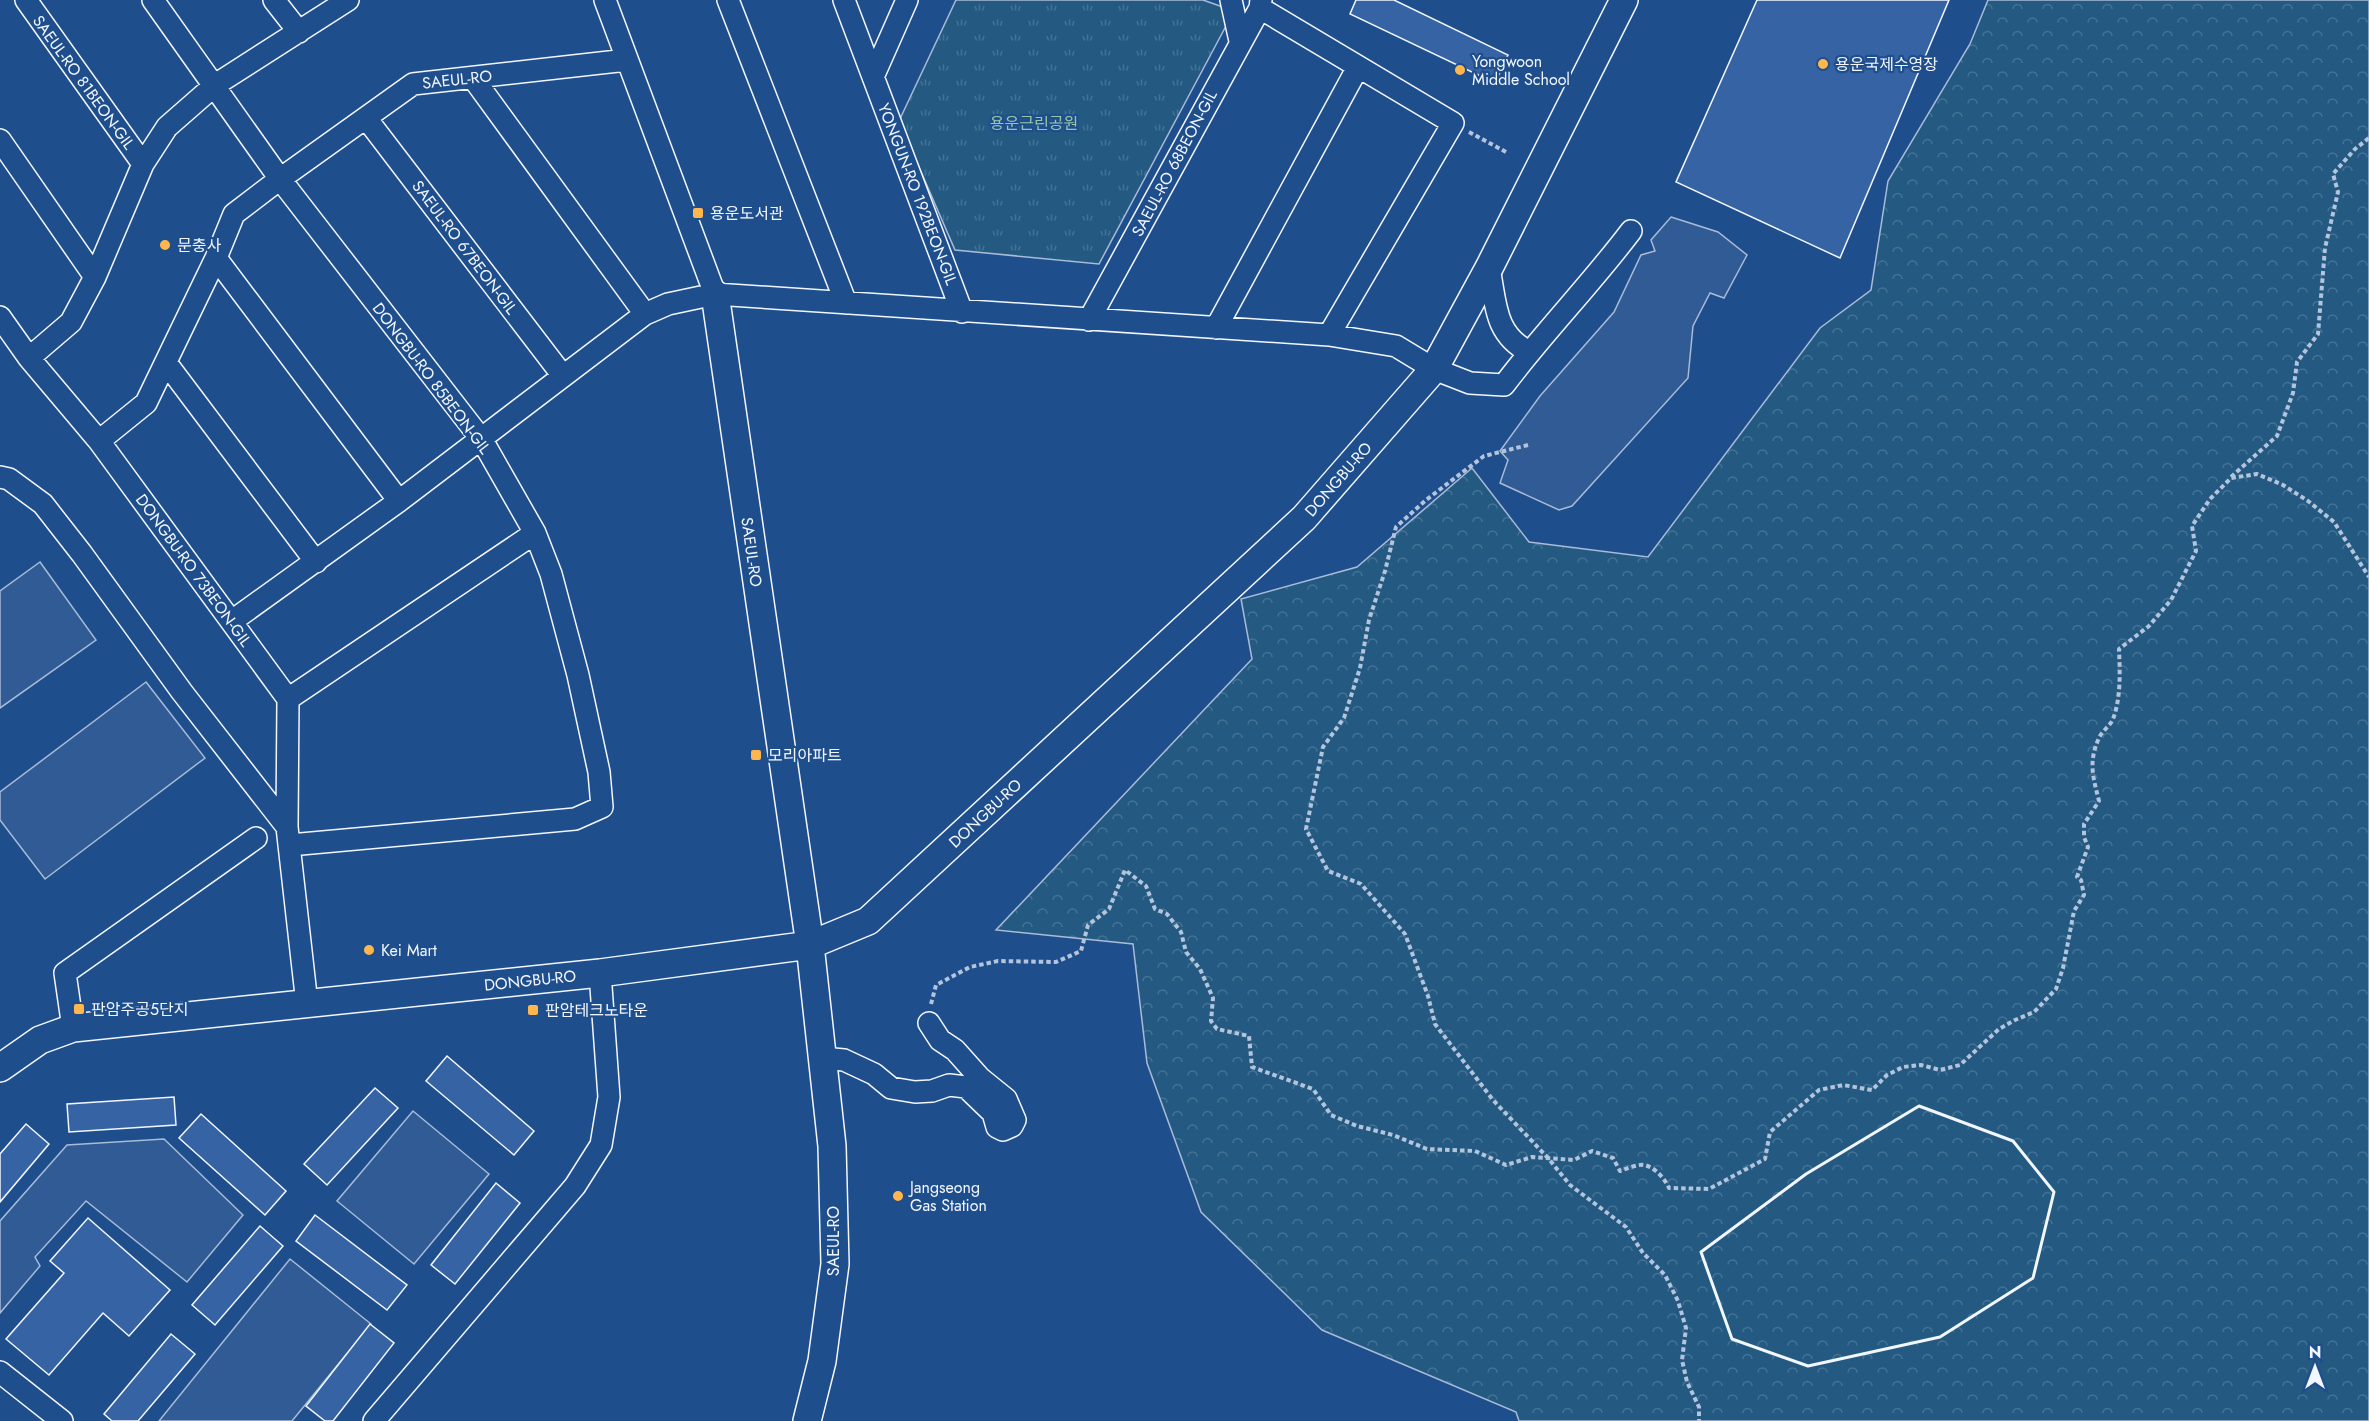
<svg xmlns="http://www.w3.org/2000/svg" width="2369" height="1421" font-family="Jost,'Noto Sans KR',sans-serif">
	<style>
		.forest { fill: url(#forest-crowns); stroke: #a8bbd7; stroke-width: 1.5 }
		.park { fill: url(#park-tufts); stroke: #a8bbd7; stroke-width: 1.5 }
		.parking { fill: #305b95; stroke: #a8bbd7; stroke-width: 1.5 }
		.building { fill: #3563a3; stroke: #f2f6ff; stroke-width: 1.5 }
		.lines { fill: none; stroke-linecap: round; stroke-linejoin: round }
		.minor-casing { stroke: #f2f6ff; stroke-width: 24 }
		.major-casing { stroke: #f2f6ff; stroke-width: 30 }
		.path { stroke: #b3c4dc; stroke-width: 4; stroke-dasharray: 4.5 3; stroke-linecap: butt }
		.minor { stroke: #1f4e8c; stroke-width: 21 }
		.major { stroke: #1f4e8c; stroke-width: 27 }
		.wall { stroke: #f2f6ff; stroke-width: 3 }
		.poi-dot { fill: #ffb74d; stroke: #1f4e8c; stroke-width: 2 }
		.labels { text-anchor: middle; stroke-width: 4.5; stroke-linejoin: round; paint-order: stroke }
		.poi-label { font-size: 16px; fill: #f2f6ff; stroke: #1f4e8c; text-anchor: start }
		.street-label { font-size: 16px; fill: #f2f6ff; stroke: #1f4e8c }
		.park-label { font-size: 16px; fill: #97c8a6; stroke: #1f4e8c }
	</style>
	<defs>
		<pattern id="forest-crowns" width="20" height="18" patternUnits="userSpaceOnUse" patternTransform="scale(1.5)"><rect width="20" height="18" fill="#245a82"/><path d="M2 6a3 3 0 1 1 6 0M12 15a3 3 0 1 1 6 0" fill="none" stroke="#447295"/></pattern>
		<pattern id="park-tufts" width="24" height="20" patternUnits="userSpaceOnUse" patternTransform="scale(1.5)"><rect width="24" height="20" fill="#245a82"/><path d="M3 7l-1-3M5 7V3M7 7l1-3M15 17l-1-3M17 17v-4M19 17l1-3" fill="none" stroke="#447295"/></pattern>
	</defs>
	<rect width="100%" height="100%" fill="#1f4e8c"/>
	<!-- forest -->
	<path class="forest" d="M1988 0H2369V1421H1519L1516 1412 1322 1330 1201 1212 1147 1063 1133 944 996 930 1252 659 1241 599 1357 567 1472 468 1529 542 1648 557 1820 328 1871 290 1888 181 1970 44Z"/>
	<!-- park -->
	<path class="park" d="M956 0H1203L1234 11 1099 264 955 250 899 121Z"/>
	<!-- parking -->
	<path class="parking" d="M1671 217 1718 232 1747 255 1724 298 1710 293 1693 326 1688 378 1572 506 1559 510 1500 483 1508 460 1500 451 1540 396 1614 312 1641 255 1655 251 1651 240Z
		M40 562 96 640 0 708V591Z
		M146 682 205 758 45 879 0 820V792Z
		M413 1111 489 1174 414 1264 337 1201Z
		M164 1139 243 1215 187 1282 86 1201 35 1257 40 1266 0 1313V1221L67 1145Z
		M290 1259 371 1324 292 1421H159Z"/>
	<!-- building -->
	<path class="building" d="M1356 0H1394L1508 55 1495 83 1350 14Z
		M1757 0H1949L1840 258 1676 182Z
		M447 1056 534 1131 514 1155 426 1081Z
		M375 1088 398 1108 327 1185 304 1164Z
		M174 1097 176 1125 69 1132 67 1104Z
		M201 1114 286 1191 265 1215 179 1138Z
		M26 1124 49 1144 0 1202V1154Z
		M496 1183 520 1203 455 1284 431 1265Z
		M315 1215 407 1285 387 1310 296 1241Z
		M88 1218 170 1290 129 1336 103 1313 49 1375 6 1339 64 1273 50 1261Z
		M260 1226 283 1246 215 1325 192 1305Z
		M370 1324 394 1343 333 1421H325L306 1406Z
		M171 1334 195 1354 138 1421H112L104 1414Z"/>
	<g class="lines">
		<defs>
			<path id="minor" d="M26 0 143 164
				M153 0 280 179 482 440 535 533 551 574 578 675 599 772 602 807 575 819 290 845
				M274 0 299 32
				M605 0 715 294
				M728 0 846 303
				M844 0 962 312
				M1231 0 1240 41
				M1260 8 1453 123 1329 335
				M873 77 907 0
				M473 78 645 314
				M366 118 563 376
				M0 140 95 277
				M216 258 399 501
				M1489 268C1496 303 1494 334 1529 352
				M0 317 29 358 99 441 288 699 287 827 307 1004
				M1089 320 1260 8 1261 0
				M1216 328 1358 67
				M29 358 71 322 95 277 143 164 167 127 215 85 348 0
				M167 364 316 562
				M99 441 146 403 216 258 234 214 280 179 413 84 627 60
				M0 477 9 479 43 504 82 554 182 692 287 827
				M232 621 399 501 645 314 668 304 715 294 1329 335 1396 346 1434 369 1470 383 1504 385C1544 332 1591 284 1631 231
				M288 699 535 533
				M73 1028 65 973 256 838
				M822 1058 844 1060 874 1074 891 1088 915 1092 932 1091 949 1085 966 1087 993 1113 997 1127 1003 1130 1012 1126 1015 1120 1006 1099 980 1078 955 1050 940 1040 929 1023
				M0 1372 62 1421
				M374 1421 575 1186 601 1145 609 1097 600 973"/>
			<path id="major" d="M715 294 810 945 832 1146 835 1264 822 1361 807 1421
				M0 1068 40 1040 73 1028 600 973 810 945 868 921 1304 518 1434 369 1489 268 1624 0"/>
		</defs>
		<!-- minor casing -->
		<use href="#minor" class="minor-casing"/>
		<!-- major casing -->
		<use href="#major" class="major-casing"/>
		<!-- path -->
		<path class="path" d="M1469 132 1506 152
			M1528 445 1484 456 1426 500 1396 527 1385 571 1369 620 1360 668 1344 718 1323 747 1306 829 1328 871 1361 884 1405 934 1428 996 1435 1024 1493 1100 1548 1158 1570 1185 1626 1227 1643 1253 1665 1275 1678 1301 1686 1328 1682 1360 1687 1382 1699 1407V1421
			M2231 477 2277 436 2293 393 2297 362 2318 334 2325 248 2338 192 2333 174 2355 149 2369 138
			M931 1004 936 985 970 967 998 961 1056 962 1081 951 1088 925 1109 909 1125 870 1146 886 1155 909 1167 914 1181 932 1186 952 1200 969 1213 998 1211 1021 1217 1029 1249 1036 1252 1067 1313 1089 1331 1115 1357 1126 1393 1135 1427 1149 1475 1151 1506 1165 1532 1157 1574 1160 1592 1151 1613 1158 1620 1171C1626 1169 1637 1164 1644 1165 1655 1167 1665 1179 1669 1188L1709 1189 1765 1159 1770 1132 1819 1090 1843 1085 1872 1090 1887 1075 1903 1067 1921 1065 1940 1070 1960 1065 1999 1029 2015 1020 2034 1012 2056 989 2063 968 2074 911 2084 895 2081 880 2077 877 2088 847 2084 837V824L2099 801C2093 777 2088 762 2099 738 2102 731 2110 726 2113 719 2121 698 2120 672 2119 649L2149 626 2171 600 2196 551 2192 526 2210 499 2231 478 2257 474 2283 485 2308 501 2334 522 2369 577"/>
		<!-- minor -->
		<use href="#minor" class="minor"/>
		<!-- major -->
		<use href="#major" class="major"/>
		<!-- wall -->
		<path class="wall" d="M1919 1106 2013 1141 2054 1192 2033 1278 1940 1337 1808 1366 1732 1339 1701 1252 1806 1174Z"/>
	</g>
	<!-- markers -->
	<g class="poi-dot">
		<circle cx="1823" cy="64" r="6"/>
		<circle cx="1460" cy="70" r="6"/>
		<rect x="692" y="207" width="12" height="12" rx="3"/>
		<circle cx="165" cy="245" r="6"/>
		<rect x="750" y="749" width="12" height="12" rx="3"/>
		<circle cx="369" cy="950" r="6"/>
		<rect x="73" y="1003" width="12" height="12" rx="3"/>
		<rect x="527" y="1004" width="12" height="12" rx="3"/>
		<circle cx="898" cy="1196" r="6"/>
	</g>
	<g class="labels">
		<!-- poi labels -->
		<g class="poi-label">
			<text x="1472" y="67">Yongwoon<tspan x="1472" dy="18">Middle School</tspan></text>
			<text x="1835" y="70">용운국제수영장</text>
			<text x="710" y="219">용운도서관</text>
			<text x="177" y="251">문충사</text>
			<text x="768" y="761">모리아파트</text>
			<text x="381" y="956">Kei Mart</text>
			<text x="91" y="1015">판암주공5단지</text>
			<text x="545" y="1016">판암테크노타운</text>
			<text x="910" y="1193">Jangseong<tspan x="910" dy="18">Gas Station</tspan></text>
		</g>
		<!-- street labels -->
		<g class="street-label">
			<text transform="translate(457 79) rotate(-6)" y="6">SAEUL-RO</text>
			<text transform="translate(84 82) rotate(54)" y="6">SAEUL-RO 81BEON-GIL</text>
			<text transform="translate(1174 163) rotate(-62)" y="6">SAEUL-RO 68BEON-GIL</text>
			<text transform="translate(918 194) rotate(69)" y="6">YONGUN-RO 192BEON-GIL</text>
			<text transform="translate(465 247) rotate(53)" y="6">SAEUL-RO 67BEON-GIL</text>
			<text transform="translate(432 378) rotate(53)" y="6">DONGBU-RO 85BEON-GIL</text>
			<text transform="translate(1338 479) rotate(-49)" y="6">DONGBU-RO</text>
			<text transform="translate(752 552) rotate(82)" y="6">SAEUL-RO</text>
			<text transform="translate(194 570) rotate(54)" y="6">DONGBU-RO 73BEON-GIL</text>
			<text transform="translate(985 813) rotate(-43)" y="6">DONGBU-RO</text>
			<text transform="translate(530 980) rotate(-6)" y="6">DONGBU-RO</text>
			<text transform="translate(833 1241) rotate(-90)" y="6">SAEUL-RO</text>
		</g>
		<!-- park labels -->
		<g class="park-label">
			<text x="1034" y="129">용운근린공원</text>
		</g>
	</g>
	<!-- north arrow -->
	<g transform="translate(2315 1367)" stroke="#1f4e8c" stroke-width="4.5" paint-order="stroke">
	<path d="M0-4.5L10 22L0 15L-10 22Z" fill="#f2f6ff"/>
	<text y="-9" font-size="16" font-weight="bold" text-anchor="middle" fill="#f2f6ff">N</text>
	</g>
</svg>
